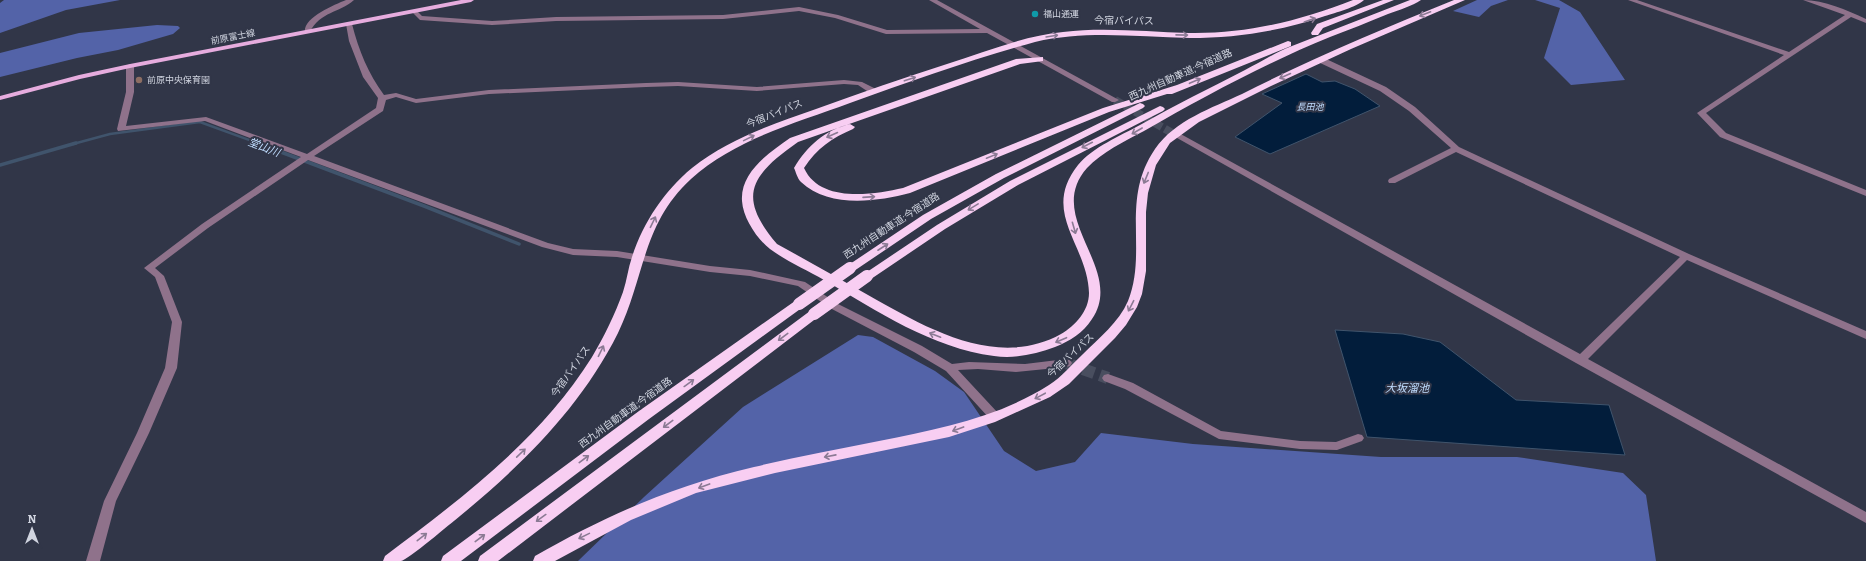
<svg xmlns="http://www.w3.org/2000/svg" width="1866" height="561" font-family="Bitter,'Noto Sans JP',serif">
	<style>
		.forest { fill: #5363a8 }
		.water { fill: #021d3b; stroke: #40546c }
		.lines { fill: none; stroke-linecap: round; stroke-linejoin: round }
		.stream-far1 { stroke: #40546c; stroke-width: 2.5 }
		.stream { stroke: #40546c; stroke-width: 3.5 }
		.minor-tunnel-far1 { stroke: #494e5f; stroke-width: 8; stroke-dasharray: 8 3.5; stroke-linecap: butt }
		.minor-tunnel { stroke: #494e5f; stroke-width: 12; stroke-dasharray: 12 6; stroke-linecap: butt }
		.minor { fill: #8f728b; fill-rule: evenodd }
		.major { fill: #e6acde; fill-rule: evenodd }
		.highway { fill: #f8cef2; fill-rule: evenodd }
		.highway-bridge { stroke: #f8cef2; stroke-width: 12 }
		.oneway { stroke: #8b7a94 }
		.culture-dot { fill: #0f9aa8; stroke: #313648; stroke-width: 1.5 }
		.education-dot { fill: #8d6e63; stroke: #313648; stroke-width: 1.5 }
		.labels { text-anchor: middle; stroke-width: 4; stroke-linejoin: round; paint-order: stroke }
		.far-poi-label { font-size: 9px; fill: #d1d5e0; stroke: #313648; text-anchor: start }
		.far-street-label { font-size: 9px; fill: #d1d5e0; stroke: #313648 }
		.far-water-label { font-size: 9px; font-style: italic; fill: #c0ddff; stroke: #313648 }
		.street-label { font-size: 10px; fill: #d1d5e0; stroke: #313648 }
		.water-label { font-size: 11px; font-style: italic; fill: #c0ddff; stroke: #313648 }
	</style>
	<rect width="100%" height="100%" fill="#313648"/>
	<!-- forest -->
	<path class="forest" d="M4 0H120L66 10 0 33V3Z
		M1477 0H1508L1491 6 1479 17 1453 11Z
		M1535 0H1559L1580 12 1625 80 1571 85 1544 58 1560 8Z
		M157 25 178 26 180 28 173 34 118 50 77 58 0 77V53L79 33Z
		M858 335 873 337 935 371 964 392 1004 451 1036 471 1075 462 1101 433 1193 444 1381 457H1517L1623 473 1646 495 1656 561H578L644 497 743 407Z"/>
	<!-- water -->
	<path class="water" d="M1306 74 1322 82 1335 81 1355 89 1380 106 1270 154 1235 137 1282 103 1262 94Z
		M1335 330 1403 334 1440 342 1516 400 1609 405 1625 455 1367 437Z"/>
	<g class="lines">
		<!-- stream-far1 -->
		<path class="stream-far1" d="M73 144 110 134 200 122 260 144"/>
		<!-- stream -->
		<path class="stream" d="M257 143 424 206 519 244
			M0 165 76 143"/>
		<!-- minor-tunnel-far1 -->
		<path class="minor-tunnel-far1" d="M1115 100 1174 134"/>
		<!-- minor-tunnel -->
		<path class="minor-tunnel" d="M1066 363 1108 378"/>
		<!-- minor -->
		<path class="minor" d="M346 0H354C338 14 322 10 309 33H305C302 18 334 5 346 0Z
			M929 0H937L1119 100 1115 102H1112L987 33 886 34 835 18 799 11 723 19 556 21 492 25 420 20 412 12 417 11 422 16 492 21 556 17 723 15 799 7 838 15 887 30 980 29Z
			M1628 0H1637L1789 52 1845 15 1803 0C1825 0 1846 10 1866 19V23L1851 17 1706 113 1726 133 1866 190V196L1720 137 1697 113 1784 55Z
			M349 22 352 24C359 51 368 73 384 95L396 93 416 99 489 90 646 83 678 82 757 87 844 80 862 82 876 89V93H870L858 85 844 84 757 91 678 86 646 87 489 94 416 103 396 97 386 100 383 111 314 156 548 243 573 249 617 251 710 266 750 270 805 282 838 304 922 346 952 364 969 362 1025 364 1066 359 1070 360 1072 363 1070 366 1066 367 1016 372 978 369 958 370 998 413 1000 416 998 419H990L946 371 914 352 830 308 798 286 750 276 710 272 617 257 573 255 542 247 308 160 208 228 155 268 164 276 182 322 177 368 149 433 116 501 100 561H86L104 501 137 433 165 368 172 322 155 277 144 268 202 224 301 157 205 121 118 131 117 129 126 92V66L130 64 134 66V92L126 126 206 117 307 154 376 108 378 98 363 77 349 41 346 24Z
			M1318 58H1324L1386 87 1415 107 1459 147 1689 254 1866 331V339L1687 260 1588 359 1866 512V523L1576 363 1170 134 1174 132H1177L1580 354 1680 257 1456 152 1395 183H1389L1388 181 1389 179 1451 148 1409 111 1380 91 1318 62Z
			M1108 374 1133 383 1221 431 1300 441 1336 442 1358 434 1362 435 1364 438 1362 441 1337 450 1300 449 1219 439 1125 389 1104 381 1102 378 1104 375Z"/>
		<!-- major -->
		<path class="major" d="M461 0H474L471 2 130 68 80 79 0 100V96L79 75 130 64Z"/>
		<!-- highway -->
		<path class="highway" d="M1353 0H1364C1357 7 1335 13 1325 16 1281 31 1236 38 1190 38 1138 37 1086 30 1035 42 973 59 911 81 850 103 796 123 735 139 691 179 642 224 645 277 618 333 581 407 523 464 460 516 451 523 408 560 401 561 395 561 389 561 383 561L385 556C462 498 540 440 592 357 604 337 615 314 623 292 627 280 628 268 632 257 643 223 664 191 692 168 728 139 773 124 816 109 860 93 903 78 947 64 985 52 1023 36 1063 32 1105 27 1147 32 1189 33 1247 34 1299 21 1353 0Z
			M1383 0H1394L1323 28 1318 35H1312L1311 33 1317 24Z
			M1410 0H1421C1412 6 1399 10 1388 14 1368 22 1349 30 1330 37 1266 63 1203 97 1144 131 1125 141 1102 152 1087 168 1043 218 1126 269 1092 319 1083 333 1070 341 1055 347 1036 354 1015 359 994 356 932 348 877 311 824 280 807 270 786 261 770 249 757 239 743 218 742 201 740 172 770 152 790 138L1016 59 1043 57V61L1020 64 798 142C751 175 736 196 777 244 808 261 838 278 868 295 925 327 996 370 1061 334 1075 326 1089 311 1089 293 1088 245 1040 213 1078 165 1093 147 1120 136 1140 125 1175 105 1210 88 1245 70 1261 62 1276 52 1292 46 1331 31 1371 15 1410 0Z
			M1454 0H1465L1351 49 1269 87 1199 122 1170 143 1156 165 1148 193 1146 212V271L1142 294 1137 307 1126 325 1115 338 1069 384 1050 397 995 422 949 437 775 473 696 493 631 520 555 561H533L535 556C607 515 673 486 754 467 796 457 838 449 879 441 938 429 997 418 1049 385 1062 377 1072 364 1083 354 1099 338 1119 322 1128 301 1148 251 1120 200 1155 149 1175 120 1212 108 1242 94 1311 59 1382 29 1454 0Z
			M1288 41 1291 42V46L1172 94H1167L1109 112 910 193C876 202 828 208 801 182 797 178 796 172 794 168 807 146 825 130 850 124L855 127 853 129C832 138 817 148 804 168 820 203 872 195 903 188L1103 108 1177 85Z
			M1140 103 1143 104 1145 106 1143 108 1004 178 931 219 854 271 850 272 844 268 923 215 996 174Z
			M1160 106 1163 107 1165 109 1163 111 1018 185 945 229 871 279 867 280 861 276 937 225 1010 181Z
			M799 300 803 301 805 304 803 307 649 419 461 561H441L443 556 639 411 795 301Z
			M814 310 818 311 820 314 818 317 498 561H478L480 556 810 311Z"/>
		<!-- highway-bridge -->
		<path class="highway-bridge" d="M799 304 850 268
			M814 314 867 276"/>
	</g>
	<!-- one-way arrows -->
	<defs><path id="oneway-shaft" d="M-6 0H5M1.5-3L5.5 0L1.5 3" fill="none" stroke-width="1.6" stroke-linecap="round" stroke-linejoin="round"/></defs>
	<g class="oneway">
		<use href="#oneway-shaft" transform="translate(1425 14) rotate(159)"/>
		<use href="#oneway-shaft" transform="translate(1310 20) rotate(-19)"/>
		<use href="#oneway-shaft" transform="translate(1182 35) rotate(1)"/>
		<use href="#oneway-shaft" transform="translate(1052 36) rotate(-9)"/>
		<use href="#oneway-shaft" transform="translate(1285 76) rotate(156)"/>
		<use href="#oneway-shaft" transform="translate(910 79) rotate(-18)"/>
		<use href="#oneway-shaft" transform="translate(1195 81) rotate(-23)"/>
		<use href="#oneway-shaft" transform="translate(1137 131) rotate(150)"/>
		<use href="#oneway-shaft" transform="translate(832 135) rotate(156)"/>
		<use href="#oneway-shaft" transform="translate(749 138) rotate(-26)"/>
		<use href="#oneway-shaft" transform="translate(1087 145) rotate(153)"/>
		<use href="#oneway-shaft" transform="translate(992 156) rotate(-22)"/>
		<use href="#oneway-shaft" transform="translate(1146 178) rotate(112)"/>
		<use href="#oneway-shaft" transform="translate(869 197) rotate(-4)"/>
		<use href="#oneway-shaft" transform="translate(973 207) rotate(149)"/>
		<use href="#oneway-shaft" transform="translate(653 222) rotate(-64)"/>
		<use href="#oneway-shaft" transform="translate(1074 228) rotate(74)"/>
		<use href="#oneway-shaft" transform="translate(883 247) rotate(-33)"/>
		<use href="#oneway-shaft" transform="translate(1131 306) rotate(117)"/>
		<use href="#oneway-shaft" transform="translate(935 335) rotate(-159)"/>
		<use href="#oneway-shaft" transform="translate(783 337) rotate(143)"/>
		<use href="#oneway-shaft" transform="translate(1061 340) rotate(157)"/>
		<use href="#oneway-shaft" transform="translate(601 351) rotate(-64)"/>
		<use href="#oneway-shaft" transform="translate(689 383) rotate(-36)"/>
		<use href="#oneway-shaft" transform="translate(1040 396) rotate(152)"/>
		<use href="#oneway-shaft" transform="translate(668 424) rotate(143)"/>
		<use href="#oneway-shaft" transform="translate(958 429) rotate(160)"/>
		<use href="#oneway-shaft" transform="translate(521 453) rotate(-44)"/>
		<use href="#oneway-shaft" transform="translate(830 456) rotate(169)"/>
		<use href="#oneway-shaft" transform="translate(584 459) rotate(-37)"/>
		<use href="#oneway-shaft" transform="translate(704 486) rotate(160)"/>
		<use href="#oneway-shaft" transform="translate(541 518) rotate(144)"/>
		<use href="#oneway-shaft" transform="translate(584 536) rotate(154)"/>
		<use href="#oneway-shaft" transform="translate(422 537) rotate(-38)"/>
		<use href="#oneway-shaft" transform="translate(480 538) rotate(-37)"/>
	</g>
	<!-- markers -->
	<circle class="culture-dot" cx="1035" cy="14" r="4"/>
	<circle class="education-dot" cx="139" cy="80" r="4"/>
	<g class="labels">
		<!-- far-poi labels -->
		<g class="far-poi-label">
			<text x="1043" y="17">福山通運</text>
			<text x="147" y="83">前原中央保育園</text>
		</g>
		<!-- far-street labels -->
		<g class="far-street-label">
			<text transform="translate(233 37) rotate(-11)" y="3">前原富士線</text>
		</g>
		<!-- far-water labels -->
		<g class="far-water-label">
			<text x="1310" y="110">長田池</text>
		</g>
		<!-- street labels -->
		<g class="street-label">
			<text transform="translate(1124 20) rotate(1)" y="4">今宿バイパス</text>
			<text transform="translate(1180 74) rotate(-24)" y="4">西九州自動車道;今宿道路</text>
			<text transform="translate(774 113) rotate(-22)" y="4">今宿バイパス</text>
			<text transform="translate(891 225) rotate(-33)" y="4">西九州自動車道;今宿道路</text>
			<text transform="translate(1070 355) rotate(-43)" y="4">今宿バイパス</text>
			<text transform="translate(570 371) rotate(-55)" y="4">今宿バイパス</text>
			<text transform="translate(625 412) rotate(-36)" y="4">西九州自動車道;今宿道路</text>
		</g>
		<!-- water labels -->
		<g class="water-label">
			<text transform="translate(264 147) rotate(21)" y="4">堂山川</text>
			<text x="1407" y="392">大坂溜池</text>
		</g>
	</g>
	<!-- north arrow -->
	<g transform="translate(32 529)" stroke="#313648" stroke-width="3" paint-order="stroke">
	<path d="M0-3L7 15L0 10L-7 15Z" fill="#d1d5e0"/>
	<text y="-6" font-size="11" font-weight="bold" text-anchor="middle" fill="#d1d5e0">N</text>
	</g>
</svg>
